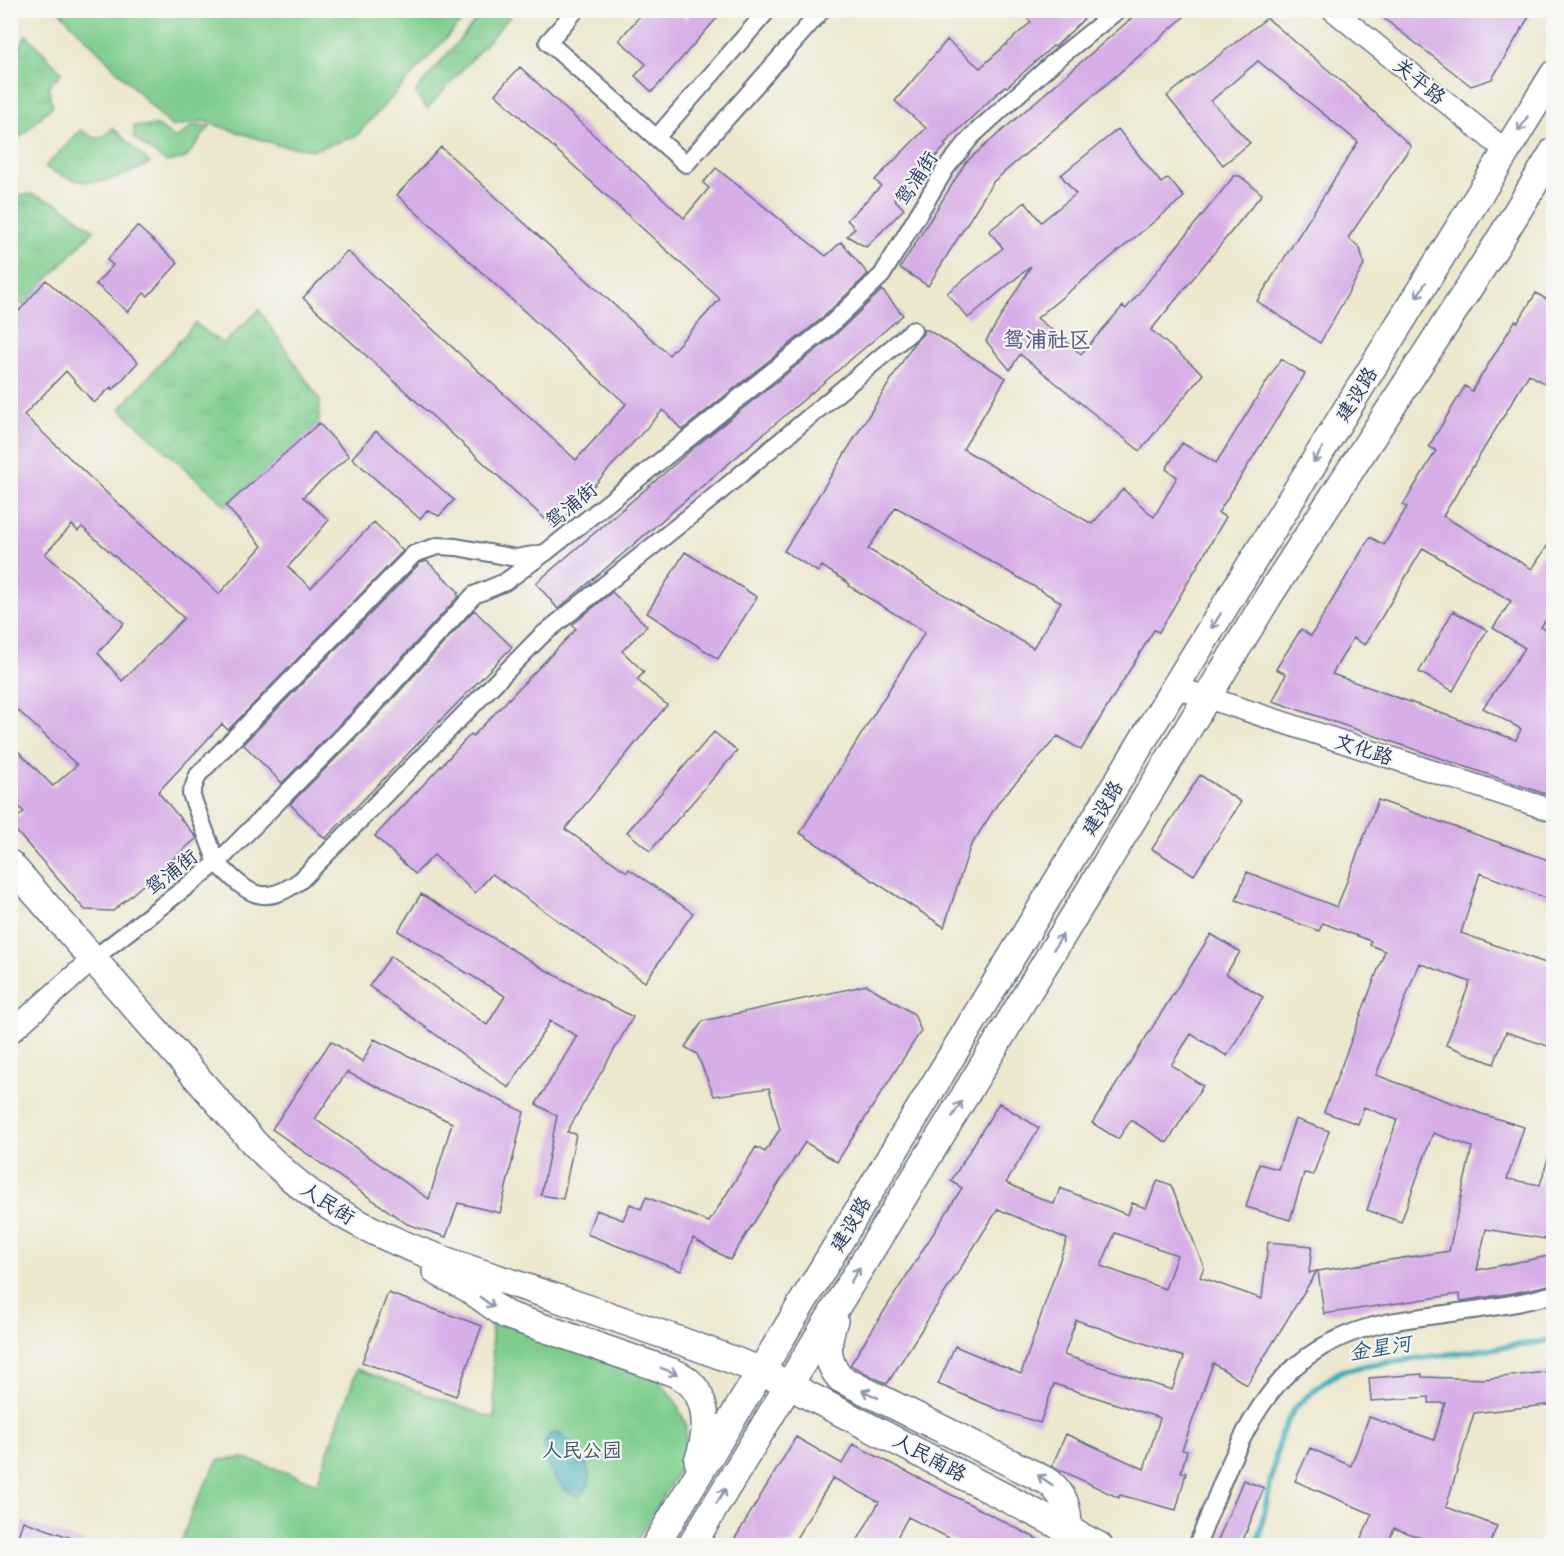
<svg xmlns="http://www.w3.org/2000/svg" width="1564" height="1556" font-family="'Playpen Sans','LXGW WenKai TC',sans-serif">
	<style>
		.grass { fill: url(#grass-tufts); stroke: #4c7e76; stroke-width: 1.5 }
		.park { fill: #7ecd8d; stroke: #4c7e76; stroke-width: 1.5 }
		.water { fill: #3cacb7; stroke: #2c6e8a; stroke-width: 1.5 }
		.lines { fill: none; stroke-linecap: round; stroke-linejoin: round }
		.stream { stroke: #3cacb7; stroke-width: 6 }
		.building { fill: #d7aee7; fill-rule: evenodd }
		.minor-casing { stroke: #646f85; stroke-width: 20 }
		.tertiary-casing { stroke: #646f85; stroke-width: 24 }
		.primary-casing { stroke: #646f85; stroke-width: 30 }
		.minor { stroke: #fff; stroke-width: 16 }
		.tertiary { stroke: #fff; stroke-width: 21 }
		.primary { stroke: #fff; stroke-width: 27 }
		.oneway { stroke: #8d97ae }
		.labels { text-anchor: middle; stroke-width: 4.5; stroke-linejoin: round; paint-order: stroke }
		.street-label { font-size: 20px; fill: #1b2f5e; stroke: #f6f6f2 }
		.park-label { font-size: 20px; fill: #34566a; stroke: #f6f6f2 }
		.water-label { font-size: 21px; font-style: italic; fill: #275b7d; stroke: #f6f6f2 }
		.quarter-label { font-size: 22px; font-weight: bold; fill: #5d5b8e; stroke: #f6f6f2 }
	</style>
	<defs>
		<pattern id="grass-tufts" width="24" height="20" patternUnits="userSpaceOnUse" patternTransform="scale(1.5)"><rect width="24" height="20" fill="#7ecd8d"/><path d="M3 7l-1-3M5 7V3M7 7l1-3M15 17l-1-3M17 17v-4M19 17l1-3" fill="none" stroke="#6cb07c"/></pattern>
	</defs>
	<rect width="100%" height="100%" fill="#f6f6f2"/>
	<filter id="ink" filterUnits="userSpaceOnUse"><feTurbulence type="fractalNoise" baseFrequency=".0167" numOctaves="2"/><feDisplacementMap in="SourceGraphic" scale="12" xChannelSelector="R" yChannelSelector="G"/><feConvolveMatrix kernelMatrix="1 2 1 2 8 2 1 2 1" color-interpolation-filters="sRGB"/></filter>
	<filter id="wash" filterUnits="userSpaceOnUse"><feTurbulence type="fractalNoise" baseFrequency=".008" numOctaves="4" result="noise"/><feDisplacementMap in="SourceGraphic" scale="24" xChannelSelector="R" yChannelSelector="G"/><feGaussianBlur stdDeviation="1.35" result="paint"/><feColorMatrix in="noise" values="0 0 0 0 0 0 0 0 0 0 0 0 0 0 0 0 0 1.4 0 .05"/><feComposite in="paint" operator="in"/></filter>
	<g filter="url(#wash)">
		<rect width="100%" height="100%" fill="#ece7cd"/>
		<!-- grass -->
		<path class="grass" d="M484 11H515L427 109 415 92Z
			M26 35 62 72 49 86 50 98 53 105 18 139 11 122V65Z
			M134 126H158L176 139 192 126H210L186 158 166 162 134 138Z
			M113 128 150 163C112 183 83 191 45 167L81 130C96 140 100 142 113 128Z
			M31 194 59 204 94 230 23 306 11 294V197Z
			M259 310 320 400 319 423 226 506 120 409 195 323 223 344Z"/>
		<!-- park -->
		<path class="park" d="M59 11H471L356 136 314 150 278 145 203 121 172 127Z
			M491 1317 657 1378 675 1401 686 1424V1458L634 1545 180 1546 192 1510 218 1460 244 1458 317 1483 357 1369 495 1419Z"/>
		<!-- water -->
		<path class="water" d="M559 1433C577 1446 605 1478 579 1497 554 1487 547 1468 544 1443L550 1434Z"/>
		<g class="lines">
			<!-- stream -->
			<path class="stream" d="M1257 1546 1281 1434 1294 1409 1320 1385 1341 1371 1370 1365 1554 1340"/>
		</g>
		<g id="blocks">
			<!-- building -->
			<path class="building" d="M645 10H676L685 19 693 10H724L652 92 635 76 646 64 619 40Z
				M1019 10H1093L1055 47 1053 46 1007 87 1005 86 944 144 946 146 894 199 904 209 866 247 847 236 855 228 847 220 881 186 875 180 926 128 895 101 947 40 980 68 1031 22Z
				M1141 10H1192L993 182 928 286 900 268 966 162Z
				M1373 10H1533L1492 79 1471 86Z
				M1267 18 1361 98 1360 99 1411 146 1348 238 1360 248 1364 265 1320 343 1257 301 1358 142 1258 61 1211 101 1250 143 1223 165 1167 96Z
				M520 67 684 218 709 188 703 183 716 168 826 256 841 242 868 274 821 319 682 430 663 410 555 528 303 298 347 251 576 460 626 404 397 195 441 147 669 355 720 299 495 94Z
				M1118 129 1161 183 1168 178 1184 197 1037 318 1081 354 1123 306 1126 309 1234 176H1240L1262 194 1151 330 1203 374 1140 451 1020 354 1010 370 986 341 1031 266 968 318 947 293 1003 248 989 231 1025 202 1041 222 1076 194 1061 175Z
				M137 226 178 263 148 296 144 293 128 312 96 284 113 265 107 260Z
				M46 280 138 362 113 390 111 387 94 403 66 371 24 415 110 496 219 594 262 546 226 506 319 423 349 456 303 497 329 520 288 567 311 588 374 522 403 551 228 730 222 724 158 792 197 838 113 911 85 910 10 824 24 812 10 798V743L53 786 77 765 10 703V303L19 311ZM72 525 78 531 82 527 184 618 122 681 98 653 124 623 45 554Z
				M882 290 903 315 558 609 536 583 696 446 835 335Z
				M1536 293 1554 304V390L1529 374 1443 516 1532 569 1554 536V608L1541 627 1554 636V797L1273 701 1286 674 1276 669 1301 629 1311 636 1370 537 1384 545 1407 507 1403 505 1436 451 1429 446 1465 386 1472 391 1515 321 1518 322ZM1423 548 1511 601 1493 628 1525 648 1483 708 1521 729 1516 740 1332 674 1353 638 1365 645Z
				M923 330H928L1006 378 963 449 1092 524 1123 489 1154 517 1177 477 1166 469 1182 443 1216 463 1281 359 1305 374 1218 513 1226 517 1159 632 1154 630 1081 750 1058 736 1000 800 970 847 944 927 800 833 925 632 849 586 850 584 822 566 818 572 784 551 914 343 923 334ZM896 507 1061 602 1033 648 868 549Z
				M376 431 454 500 439 516 427 510 420 519 352 458Z
				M685 552 757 597 718 659 647 613Z
				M427 561 459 592 457 594 459 596 351 713 282 783 243 744 420 563Z
				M612 592 647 626 622 651 644 672 637 680 667 705 565 829 627 872 629 869 693 913 645 982 492 874 475 893 434 855 415 874 375 836 471 734 473 736 576 629 572 625Z
				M474 610 512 647 325 839 290 804 367 727Z
				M1453 611 1487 630 1453 691 1419 672Z
				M714 732 737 751 650 851 627 832Z
				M1200 775 1241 802 1194 875 1152 849Z
				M1378 800 1554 862V901L1480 873 1461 933 1554 966V1048L1506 1032 1494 1064 1446 1045 1470 982 1419 963 1376 1075 1482 1114 1524 1127 1507 1179 1540 1185 1550 1152 1554 1153V1192L1545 1239 1486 1229 1477 1270 1554 1255V1284L1513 1293 1461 1301 1459 1294 1324 1314 1318 1271 1449 1251 1472 1147 1433 1133 1401 1222 1367 1210 1397 1120 1364 1107 1358 1124 1324 1112 1385 951 1370 945 1371 941 1323 923 1319 931 1236 900 1247 872 1337 907Z
				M421 894 544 969 633 1017 567 1132 576 1134 563 1199 541 1195 557 1116 536 1104 577 1036 550 1021 509 1088 369 986 391 956 487 1025 505 996 398 931Z
				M1211 934 1240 952 1226 974 1263 997 1227 1056 1191 1034 1171 1065 1203 1086 1167 1143 1131 1120 1118 1139 1092 1123Z
				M867 985 914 1014 921 1031 837 1162 805 1142 730 1260 693 1238 681 1271 587 1234 596 1210 623 1220 630 1204 641 1209 646 1197 709 1222 756 1147 765 1152 780 1129 769 1088 714 1096 697 1054 685 1047 703 1021Z
				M374 1039 524 1112 500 1213 458 1203 446 1237 407 1224 272 1129 331 1041 363 1062ZM347 1072 452 1123 429 1199 315 1119Z
				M999 1103 1039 1128 1006 1183 1054 1204 1060 1188 1128 1215 1132 1203 1146 1208 1158 1180 1171 1185 1204 1267 1200 1277 1262 1299 1268 1242 1312 1246 1309 1273 1317 1271 1247 1385 1213 1363 1182 1450 1187 1451 1181 1472 1186 1473 1176 1510 1120 1495 1119 1498 1052 1466 1066 1434 1144 1469 1160 1418 1054 1384 1040 1423 1004 1411V1412L938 1384 955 1346 1021 1374 1067 1239 998 1209 887 1384 850 1365 962 1188 951 1181ZM1115 1233 1177 1255 1165 1289 1101 1266ZM1076 1320 1184 1357 1172 1390 1064 1355Z
				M1295 1119 1329 1131 1313 1175 1304 1173 1290 1220 1246 1207 1259 1164 1278 1169Z
				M388 1293 482 1326 456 1396 362 1362Z
				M1554 1371V1404L1474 1413 1446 1507 1497 1526 1489 1545H1440L1394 1528 1387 1545H1358L1372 1514 1295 1481 1310 1448 1351 1466 1369 1417 1434 1440 1445 1403H1429V1397L1371 1401 1369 1378 1422 1374V1377L1485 1379Z
				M796 1437 842 1464 853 1444 1049 1545H963L908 1517 893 1545H855L879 1502 833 1478 792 1545H731Z
				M1243 1480 1264 1488 1241 1545H1216Z
				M23 1521 86 1543V1545H15Z"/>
		</g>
	</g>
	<g filter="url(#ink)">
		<use href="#blocks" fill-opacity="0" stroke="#646f85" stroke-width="1.5"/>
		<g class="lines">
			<defs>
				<path id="minor" d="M576 10 548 42 686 164 822 10
					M656 138 768 10
					M542 555 505 582 474 595 359 720 217 863C248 893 261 909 301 880L541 636 710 500 913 330
					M93 959 217 863 191 794 198 775 414 554 438 546 456 547 516 558 545 553 828 327 882 275 946 168 973 135 1056 60 1118 10
					M1197 1546C1240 1438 1266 1344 1396 1321 1449 1312 1502 1309 1554 1294"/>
				<path id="tertiary" d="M1333 10 1506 151
					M1175 687 1554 811
					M10 1033 93 959"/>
				<path id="primary" d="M10 864 255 1144C275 1164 296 1184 320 1200 384 1244 461 1266 533 1290 610 1316 686 1341 761 1371L1099 1546
					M436 1271 468 1288 506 1315 672 1372C710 1386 710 1429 698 1461
					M834 1320C827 1342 824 1361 841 1379L1049 1482C1065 1496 1068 1508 1068 1529
					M655 1546 1175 687 1554 74
					M691 1546 1268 597 1496 246 1554 151"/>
			</defs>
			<!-- minor casing -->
			<use href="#minor" class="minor-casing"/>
			<!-- tertiary casing -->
			<use href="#tertiary" class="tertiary-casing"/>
			<!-- primary casing -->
			<use href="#primary" class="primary-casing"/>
			<!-- minor -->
			<use href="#minor" class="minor"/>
			<!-- tertiary -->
			<use href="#tertiary" class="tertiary"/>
			<!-- primary -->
			<use href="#primary" class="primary"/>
		</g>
		<!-- one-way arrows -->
		<defs><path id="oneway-shaft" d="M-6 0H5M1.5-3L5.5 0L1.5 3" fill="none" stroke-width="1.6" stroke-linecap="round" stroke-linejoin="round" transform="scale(1.5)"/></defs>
		<g class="oneway">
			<use href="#oneway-shaft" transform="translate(1523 124) rotate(121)"/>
			<use href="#oneway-shaft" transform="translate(1421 290) rotate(122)"/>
			<use href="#oneway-shaft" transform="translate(1318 455) rotate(122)"/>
			<use href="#oneway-shaft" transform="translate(1216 621) rotate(122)"/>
			<use href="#oneway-shaft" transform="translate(1058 942) rotate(-59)"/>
			<use href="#oneway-shaft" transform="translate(957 1109) rotate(-59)"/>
			<use href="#oneway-shaft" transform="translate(855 1275) rotate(-59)"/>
			<use href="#oneway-shaft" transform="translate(487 1302) rotate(36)"/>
			<use href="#oneway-shaft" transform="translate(669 1371) rotate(21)"/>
			<use href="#oneway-shaft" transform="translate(870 1394) rotate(-154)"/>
			<use href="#oneway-shaft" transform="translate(1045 1480) rotate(-146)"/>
			<use href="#oneway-shaft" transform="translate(721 1496) rotate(-59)"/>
		</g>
	</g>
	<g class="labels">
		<!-- street labels -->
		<g class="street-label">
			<text transform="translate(1420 81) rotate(39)" y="7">关平路</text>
			<text transform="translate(916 178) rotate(-57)" y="7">鸳浦街</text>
			<text transform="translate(1356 394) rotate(-58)" y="7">建设路</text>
			<text transform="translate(571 505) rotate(-39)" y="7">鸳浦街</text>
			<text transform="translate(1364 749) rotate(18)" y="7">文化路</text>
			<text transform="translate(1102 808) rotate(-59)" y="7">建设路</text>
			<text transform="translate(171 872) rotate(-38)" y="7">鸳浦街</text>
			<text transform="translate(328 1203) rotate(33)" y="7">人民街</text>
			<text transform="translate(850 1224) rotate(-59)" y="7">建设路</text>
			<text transform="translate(930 1457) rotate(28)" y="7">人民南路</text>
		</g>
		<!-- park labels -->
		<g class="park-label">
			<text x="582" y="1457">人民公园</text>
		</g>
		<!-- water labels -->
		<g class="water-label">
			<text transform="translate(1380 1348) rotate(-9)" y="7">金星河</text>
		</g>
		<!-- quarter labels -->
		<g class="quarter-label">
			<text x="1047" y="347">鸳浦社区</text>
		</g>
	</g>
	<!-- margin -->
	<rect width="1564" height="1556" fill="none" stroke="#f6f6f2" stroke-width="36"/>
</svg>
